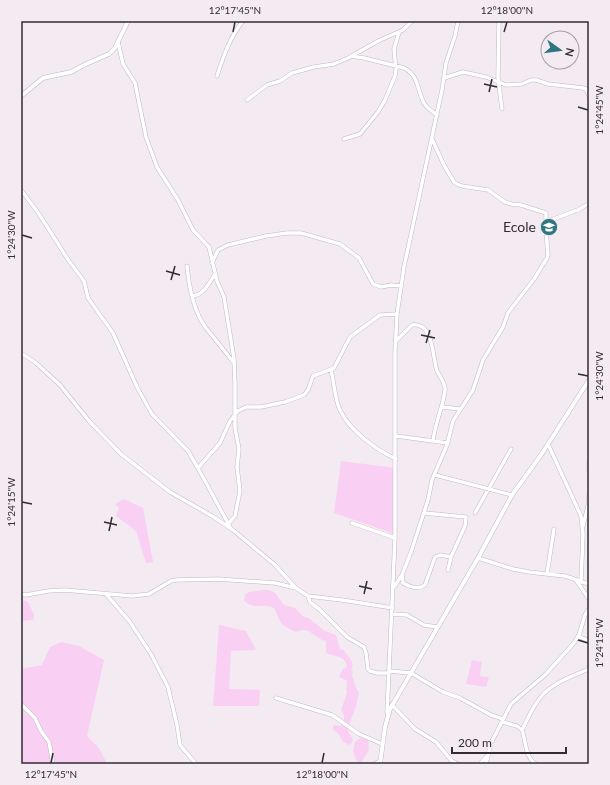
<svg xmlns="http://www.w3.org/2000/svg" width="610" height="785" font-family="Lato,sans-serif">
	<style>
		.green { fill: #f9d0f3 }
		.lines { fill: none; stroke-linecap: round; stroke-linejoin: round }
		.minor-casing { stroke: #c2b8c1; stroke-width: 4.5 }
		.tertiary-casing { stroke: #c2b8c1; stroke-width: 5 }
		.minor { stroke: #fff; stroke-width: 3.5 }
		.tertiary { stroke: #fff; stroke-width: 4 }
		.ticks { fill: none; stroke: #312d30; stroke-width: 1.5 }
		.labels { text-anchor: middle; stroke-width: 3; stroke-linejoin: round; paint-order: stroke }
		.poi-label { font-size: 14px; fill: #312d30; stroke: #f4eaf2; text-anchor: end }
		.neatline { fill: none; stroke: #312d30; stroke-width: 1.5 }
		.ticks-label { font-size: 10px; text-anchor: middle; fill: #312d30 }
	</style>
	<rect width="100%" height="100%" fill="#f4eaf2"/>
	<!-- green -->
	<path class="green" d="M341 461 396 468 395 534 334 513Z
		M124 499 143 508 153 562 146 563 136 531 116 516 119 508 115 504Z
		M263 590H269L275 593 284 605 295 608 304 617 309 618 325 631 336 635 340 649 344 650C348 658 356 661 351 670L353 672 352 675C354 681 355 687 359 693L356 707 348 727V731L353 740 351 744 349 745 343 742 339 734 333 729V726L335 725 340 726 344 723V715L341 710 347 693 346 689 347 682 346 680 339 677 343 669 347 667C346 655 334 657 326 653V641C312 638 311 625 296 632 278 624 282 624 274 608 262 602 257 611 244 601L245 595 249 592Z
		M21 600 28 602 34 614 33 620 21 621Z
		M219 625 246 631 256 650 231 651 229 689 260 690 259 706H213Z
		M61 642 79 646 104 660 87 736 99 748 107 764H21V669L42 665 50 647Z
		M472 660 482 662 480 676 489 677 486 687 466 684Z
		M360 738 368 739 369 750 361 763 357 762 353 751 355 742Z"/>
	<g class="lines">
		<defs>
			<path id="minor" d="M499 21 498 77 502 109
				M118 42 123 64 135 83 146 137 157 167 178 200 193 230 209 247 217 281 224 297 234 359 235 383V428L239 449 237 467 240 491 235 516 228 524
				M351 56 364 58 404 68C418 75 417 88 423 101 425 107 432 111 437 115
				M217 76C223 57 230 37 243 21
				M444 78 463 72 486 77 506 85 522 84 531 80H536L548 84 583 88 586 89 589 96
				M247 100 267 85 280 81 292 73 314 67 334 64 348 58 378 41 403 30 412 21
				M344 139 360 134 378 112 385 100 395 76 396 70 394 49 399 32
				M21 190 37 211 69 261 84 281 88 298 113 333 137 387 152 414 188 451 198 468 230 527
				M546 222 575 211C581 210 583 205 589 204
				M212 263 218 250 228 245 266 236 287 233H301L340 244 359 258 373 284 381 287 391 285 401 286
				M187 266C189 287 193 311 206 328 215 339 224 350 233 362
				M192 296C203 296 210 282 215 274
				M396 341 412 325C434 322 432 356 437 371 440 377 446 384 445 390 443 407 435 423 433 441
				M21 353 36 363 60 385 89 421 121 454 170 492 212 516 233 530 274 564 296 588
				M331 370C334 381 335 401 340 410 349 430 376 450 396 459
				M442 407 461 409
				M396 436 448 443
				M548 444 581 516 583 534 581 582
				M589 462V470
				M198 468 220 443 230 421 238 411 246 407H261L285 402 304 395 308 390 313 376 334 368 350 337 380 315 397 314
				M435 475 512 495
				M424 513 466 517 465 526 451 557 448 570
				M475 513 511 449
				M352 523 395 538
				M583 526 589 502V494
				M478 558 513 569 529 572 565 576 589 584
				M547 574 554 529
				M402 575 403 583C410 587 418 590 425 585L435 557 440 555 451 557
				M576 580 589 599
				M394 587 402 575 411 552 428 500 432 480 447 445 453 421 473 390 483 360 503 327 508 313 534 279 547 258 548 255 546 230V213L521 205 511 204 505 202 488 190 462 186 457 184 454 182 444 165 432 139
				M21 594 26 595 48 591 65 590 132 596 149 594 171 581 176 580 218 579 275 583 296 588 308 596 310 602 319 609 347 637 364 647 366 653 368 669 370 671 377 673H389
				M106 594 130 622 151 654 168 687 177 725 180 745 196 764
				M308 596 342 600 393 608
				M393 614 407 615 424 625 437 627
				M578 636 589 641
				M389 671 411 673 443 692 460 698 491 715 503 719
				M276 698 332 715 359 734 382 744
				M21 704 35 718 41 731 49 742 53 764
				M392 705 415 729 436 742 452 761 458 764
				M387 713 395 538V352L397 314 404 267 442 90 446 63 455 36 458 21
				M502 722 517 726 522 730C526 741 525 758 536 764
				M522 730C530 714 538 694 555 685 565 678 578 674 589 669
				M374 764 380 761
				M480 764 487 756
				M486 764 491 743 511 704 546 674 574 643 579 635 585 615 589 609"/>
			<path id="tertiary" d="M21 96 43 78 71 72 86 64 109 54 115 48 128 21
				M380 764 385 727 390 709 478 558 512 495 541 455 589 380"/>
		</defs>
		<!-- minor casing -->
		<use href="#minor" class="minor-casing"/>
		<!-- tertiary casing -->
		<use href="#tertiary" class="tertiary-casing"/>
		<!-- minor -->
		<use href="#minor" class="minor"/>
		<!-- tertiary -->
		<use href="#tertiary" class="tertiary"/>
	</g>
	<!-- ticks -->
	<path class="ticks" d="M233 32 235 22M504 32 507 22M484 84 497 87M489 92 492 79M578 107 588 110M22 235 32 238M166 271 180 275M171 280 175 266M421 335 435 338M426 343 430 330M578 374 588 376M22 502 32 504M104 522 117 525M109 531 112 517M359 586 372 589M364 594 367 581M578 640 588 643M51 763 53 753M322 763 324 753"/>
	<!-- icons -->
	<defs>
		<symbol id="school-disc" viewBox="-11 -11 22 22"><circle r="9.5" fill="#2e7680" stroke="#f4eaf2"/><path d="M0-5L7-2L0 1L-7-2ZM-4 1L0 2.5L4 1V4Q0 6-4 4Z" fill="#fff"/></symbol>
	</defs>
	<g fill-rule="evenodd">
		<use href="#school-disc" x="539" y="217" width="20" height="20"/>
	</g>
	<g class="labels">
		<!-- poi labels -->
		<g class="poi-label">
			<text x="536" y="232">Ecole</text>
		</g>
	</g>
	<!-- border -->
	<rect width="610" height="785" fill="none" stroke="#f4eaf2" stroke-width="44"/>
	<!-- north arrow -->
	<g transform="translate(560 50) rotate(104)"><circle r="19" fill="#f4eaf2" stroke="#a69ea4"/>
	<path d="M0-3L7 15L0 10L-7 15Z" fill="#2e7680"/>
	<text y="-6" font-size="11" font-weight="bold" text-anchor="middle" fill="#312d30">N</text>
	</g>
	<!-- scale -->
	<path d="M452 747v6h114v-6" fill="none" stroke="#312d30" stroke-width="2"/>
	<text x="458" y="747" font-size="12" fill="#312d30" stroke="#f4eaf2" stroke-width="3" paint-order="stroke">200 m</text>
	<rect x="22" y="22" width="566" height="741" class="neatline"/>
	<g class="ticks-label">
		<text x="235" y="14">12°17'45"N</text>
		<text x="507" y="14">12°18'00"N</text>
		<text transform="translate(599 110) rotate(-90)" y="4">1°24'45"W</text>
		<text transform="translate(11 235) rotate(-90)" y="4">1°24'30"W</text>
		<text transform="translate(599 376) rotate(-90)" y="4">1°24'30"W</text>
		<text transform="translate(11 502) rotate(-90)" y="4">1°24'15"W</text>
		<text transform="translate(599 643) rotate(-90)" y="4">1°24'15"W</text>
		<text x="51" y="778">12°17'45"N</text>
		<text x="322" y="778">12°18'00"N</text>
	</g>
</svg>
